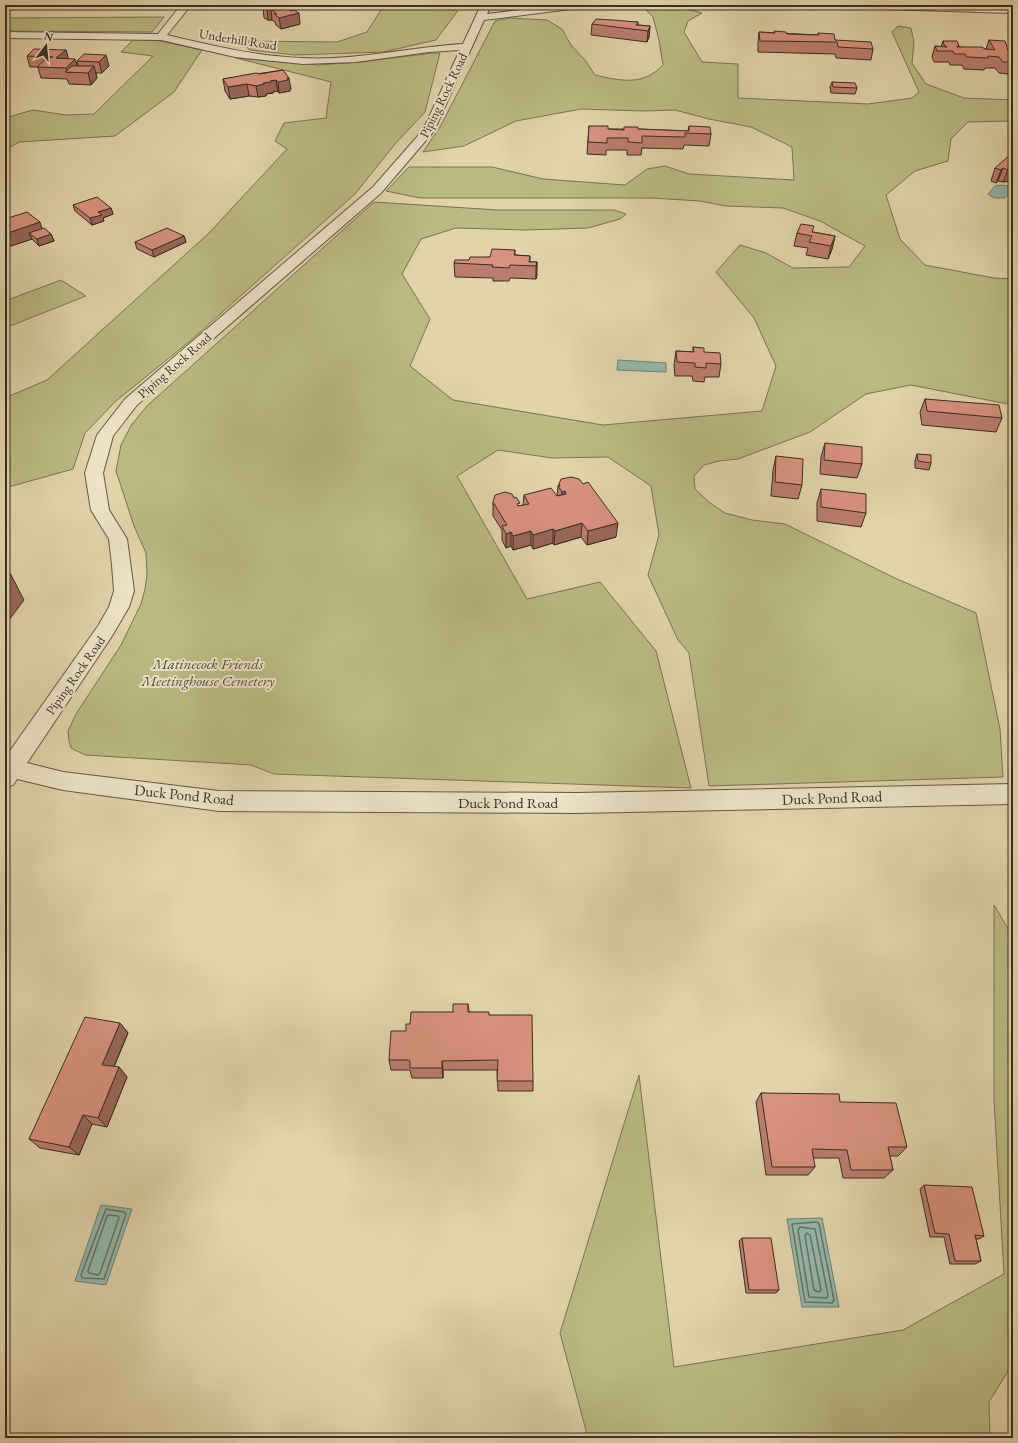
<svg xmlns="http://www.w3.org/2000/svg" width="1018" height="1443" font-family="'EB Garamond',serif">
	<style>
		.green { fill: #babb83; stroke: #7a7454 }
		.water { fill: #94b8aa; stroke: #708075 }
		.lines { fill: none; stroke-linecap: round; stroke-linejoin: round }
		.shore { stroke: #667268; stroke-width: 1.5 }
		.minor-casing { stroke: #635746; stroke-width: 2 }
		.minor { fill: #ece3c8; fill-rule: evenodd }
		.wall { fill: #bb7e6e; stroke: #392d25 }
		.shaded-wall { fill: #98665a; stroke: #392d25 }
		.building { fill: #d99280; stroke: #392d25 }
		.labels { text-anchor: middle; stroke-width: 4; stroke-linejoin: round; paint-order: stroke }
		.far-street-label { font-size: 13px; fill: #392d25; stroke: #ece3c8 }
		.park-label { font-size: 15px; font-style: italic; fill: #534938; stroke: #ece3c8 }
		.street-label { font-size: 15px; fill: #392d25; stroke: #ece3c8 }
	</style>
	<rect width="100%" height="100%" fill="#e1d4ab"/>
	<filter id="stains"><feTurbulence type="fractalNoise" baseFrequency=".005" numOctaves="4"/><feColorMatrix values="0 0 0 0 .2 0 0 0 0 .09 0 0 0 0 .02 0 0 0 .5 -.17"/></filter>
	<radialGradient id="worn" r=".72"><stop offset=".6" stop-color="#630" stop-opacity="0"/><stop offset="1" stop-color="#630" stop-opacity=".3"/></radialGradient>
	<!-- green -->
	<path class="green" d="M382 5H462L436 40 383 52 295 55 250 50 239 41 337 42 367 32 384 5Z
		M643 7H679L702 13 688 21 684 32 702 62 738 64V98L868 104 912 98 919 92 892 32 898 26 911 28 914 42 912 63 926 84 964 98 1013 100V121L968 122 951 139 948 161 915 171 886 195 900 239 925 265 994 278 1013 279V405L911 385 866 394 810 432 738 459 719 461 704 465 694 476 695 489 710 503 725 513 752 520 785 524 897 579 976 613 1000 729 1003 777 709 786 689 653 678 640 648 575 659 535 651 486 608 457 552 458 498 450 457 476 527 599 600 582 656 651 691 788 274 774 251 765 85 755 71 748 69 741 68 731 76 714 121 645 141 604 145 589 147 575 146 553 134 526 116 471 121 445 132 424 147 406 374 202 498 210H614L626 214 620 219 588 228 527 230 456 228 421 239 402 274 430 319 410 366 453 400 603 425 762 411 776 366 754 318 716 272 740 245 766 253 793 268 849 267 865 246 820 221 783 208 725 206 700 201 651 198H420L386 191 409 167H492L543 179 625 185 647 169 665 166 689 174 794 180 792 147 751 127 709 119 675 110 643 111 581 109 516 121 464 146 423 152 440 127 495 21 510 18 547 20 562 29 571 45 585 60 595 75C621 81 643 86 663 65L659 40 653 17Z
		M5 17 7 18 164 17 152 32 5 31Z
		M134 39 156 40 202 50 174 92 115 136 19 142 5 150V118L33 110 66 115 94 114 153 56 121 52Z
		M432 53H440L425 112 395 144 355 194 190 341 116 401 85 433 73 469 5 488V398L47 380 209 233 287 149 275 141 284 123 326 118 331 82 236 58 318 65 361 62Z
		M61 280 86 296 5 328V301Z
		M994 905 1013 937V1363L989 1402 990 1438H588L560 1333 639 1075 674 1367 903 1330 1004 1274 994 1100Z"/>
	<!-- water -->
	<path class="water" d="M1001 185 1008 186 1012 190 1005 198H994L988 194 995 186Z
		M618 360 666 363V372L617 370Z
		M101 1205 132 1209 106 1285 75 1281Z
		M822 1218 839 1307H802L787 1219Z"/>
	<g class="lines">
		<!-- shore -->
		<path class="shore" d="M106 1209 124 1212 126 1214 104 1279 82 1278 81 1275Z
			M109 1215 118 1216 119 1218 100 1273 98 1275 89 1273 88 1271 107 1216Z
			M817 1222 819 1224 834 1300 832 1303 805 1302 792 1224Z
			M800 1227 815 1229 828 1295 827 1298 809 1297 798 1230Z
			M807 1233 810 1235 821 1290 819 1292 814 1290 805 1236Z"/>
		<defs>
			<path id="minor" d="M181 5H191L167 35C212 46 256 56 302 58 356 61 410 47 463 44L481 5H491L487 14 559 5H584L579 8 484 20 434 131 381 193 137 405 113 436 103 473 109 510 127 539 134 591 129 607 112 636 27 763 63 772 219 791 577 793 1013 784V804L577 813 219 811 63 790 17 779 13 785 5 787V758L98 626 109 607 114 591 112 565 109 539 91 510 85 473 97 435 125 399 373 187 423 130 460 50 429 52 356 62 303 64 235 57 161 40 5 38V32L158 34Z
				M745 5H940L1013 7V13L849 8 845 6 841 8H750Z"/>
		</defs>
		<!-- minor casing -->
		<use href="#minor" class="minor-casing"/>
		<!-- minor -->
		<use href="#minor" class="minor"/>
	</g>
	<!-- wall -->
	<path class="wall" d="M67 5H125L124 6Z
		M263 7 288 9 300 24 281 29 276 25 275 22 272 20H268L264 18Z
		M638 22V25L650 26 649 37 647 42 591 35 592 24Z
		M759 32 818 35V33L835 40 873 49 871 60 836 58 835 54 758 52V43Z
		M989 40 1008 50H1013V65H1012L1009 73 1008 74 999 73 995 68H985L984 70 964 69 962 65H950L949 62H934L932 57 935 46 941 47 943 41 959 46 958 47 986 49Z
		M66 50 68 59 77 66H78L77 61 84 54 109 66 102 73H96L97 78 91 85 69 84 67 79 41 78 38 67H30L27 56Z
		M283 70 291 89 290 90V91L279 93 278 91 273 92V93L266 94V96L258 97 249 96 230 99 225 91 223 79Z
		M832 82 857 88 855 94 831 93 830 87Z
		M589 126 608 129H638L688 131 689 126 711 134 709 146 684 145 683 149 642 148 641 155H627V150H606V155L587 154Z
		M1013 155V182L1010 181 1003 182 998 181 996 183 991 181 995 168Z
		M73 205 111 208 113 214 103 218 104 221 92 225 75 211Z
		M5 219 42 229 51 234 54 241 39 246 32 239 5 248Z
		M813 232 835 236 832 249 828 259 806 255 808 248 794 246 797 233Z
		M184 236 186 242 154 257 137 249 135 242Z
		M515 250V255L530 256V262H537L536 279 510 278 509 281H493V278L455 277 454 263 490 257Z
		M693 347 721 364 719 377H705L704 382 693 381 692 376H675L674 365 676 351 693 352Z
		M925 399 1002 418 996 432 922 425 920 412Z
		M825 443 862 464 857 478 820 474 821 457Z
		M917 454 931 463 929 470 915 468V461Z
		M776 456 802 485 798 499 771 496 773 470Z
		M1013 465V476L1012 468Z
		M559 484 616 537 587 545 581 537 554 545 553 543 533 549 531 545 513 550 511 546 506 548 502 540V530L493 516V502L520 506 523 505 524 495 557 496 558 486H559Z
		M821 489 866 513 861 527 817 521V503Z
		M468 1004 469 1012 490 1015 533 1081V1091H498L497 1070H443V1078H412L410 1070H391L389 1060 410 1024 453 1012Z
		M120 1023 128 1033 114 1067H119L127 1077 107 1127 92 1124 79 1155 40 1148 29 1139Z
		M761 1093 840 1102 907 1147 898 1156H890L893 1170 884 1178H843L839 1158H813L815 1167 808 1175H766L756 1102Z
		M924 1185 984 1236 979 1239H976L981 1261 975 1264H950L944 1237H930L920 1189Z
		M742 1238 779 1290 776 1293H746L739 1241Z"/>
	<!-- shaded-wall -->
	<path class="shaded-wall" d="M285 6H288L289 15 299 13 300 24 281 29 279 18Z
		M271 9 272 20H268L267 10Z
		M650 26 649 37 647 42 648 31Z
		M66 50 69 61 56 58Z
		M106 55 109 66 102 73 99 62Z
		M75 59 79 70 68 73 66 68Z
		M1012 62H1013L1009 73 1008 74Z
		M94 66 97 78 91 85 88 73Z
		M287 78H289L291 89 290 90V91L279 93 278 82Z
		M276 80 278 91 273 92V93L266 94V96L258 97 256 86 270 81Z
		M247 84 249 96 230 99 228 87Z
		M1003 168 998 181 996 183 1001 170Z
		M1013 169V172L1010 181 1003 182 1008 170Z
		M111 208 113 214 103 218 104 221 92 225 90 218 98 212Z
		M40 222 44 235 29 233 32 239 5 248V234Z
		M51 234 54 241 39 246 37 239Z
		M184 236 186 242 154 257 152 250Z
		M835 236 832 249 828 259 831 246Z
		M537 262V276L536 279V266Z
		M565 491 564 505 561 506 562 492Z
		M582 523 581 537 554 545 555 531Z
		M618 523 616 537 587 545 588 531Z
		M553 529V543L533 549V535Z
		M531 531V545L513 550V536Z
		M511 532V546L506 548V534Z
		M10 573 24 600 6 624 5 622V579Z
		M120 1023 128 1033 110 1075 102 1065Z
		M442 1061 443 1070V1078L442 1068Z
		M119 1067 127 1077 107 1127 98 1118Z
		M83 1115 92 1124 79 1155 69 1147Z"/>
	<!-- building -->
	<path class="building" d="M274 5H287L288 6H285L291 11 294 10 299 13 279 18 274 14H277L271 9 267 10 263 7Z
		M596 19 612 20 638 22 636 25 650 26 648 31 592 24Z
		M774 31 786 32 787 34 819 35 818 33 834 34 835 40 871 42 873 49 838 47 837 42 760 41 759 32 775 33Z
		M989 40 1005 41 1008 50H1013V53H1011L1013 57H1011L1013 62H1003L999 57 988 56V58L967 57 965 54H954L953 51H937L935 46 947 47 944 45 943 41H957L959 46H957V47H982L985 49 995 50Z
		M34 49 66 50 56 58 75 59 66 68 37 67 47 58 53 57 27 56Z
		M84 54 106 55 99 62 77 61Z
		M72 66H94L88 73 65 72Z
		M283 70 289 78H287L288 80 278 82 276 80 270 81 271 82 263 83 264 84 256 86 247 84 228 87 223 79 256 73 260 74Z
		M832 82 855 83 857 88 833 87Z
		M589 126H608V129L624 130V127H638V129L689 131V126L710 127 711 134 685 133V137L642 136V143L628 142V138H607V143L588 142Z
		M1011 154 1013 155V169L1008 170 1003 168 1001 170 995 168Z
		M97 197 111 208 98 212 102 215 90 218 73 205Z
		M27 212 40 222 5 234V219Z
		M801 224 814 226 812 232 835 236 831 246 809 242 812 236 797 233Z
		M44 228 51 234 37 239 29 233Z
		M167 228 184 236 152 250 135 242Z
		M492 249 515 250 514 255 530 256 529 262H537L536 266 510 265 509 268 492 267 493 265 454 263 455 260H469L470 257H490Z
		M693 347 704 348V352L720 353 721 364 706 363V368L695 367V363L677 362 676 351 694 352Z
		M925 399 999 405 1002 418 927 411Z
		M825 443 862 447V464L824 460Z
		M917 454 931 455V463L918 461Z
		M776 456 803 459 802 485 775 482Z
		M571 477 579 479 583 484 588 482 618 523 588 531 582 523 555 531 553 529 533 535 531 531 513 536 511 532 506 534 502 526 507 525 493 502 495 495 505 492 512 494 514 498 516 497 520 503 517 504 518 506 529 504 524 495 551 488 557 496 566 494 565 491 562 492 558 486H560L559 484 561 479Z
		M821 489 866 494V513L821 507Z
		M5 572 10 573 5 579Z
		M453 1004H468V1012H489V1015H532L533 1081H497L498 1060 442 1061V1068H410V1061L408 1060H389L391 1031H406V1024H410L411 1012H453Z
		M85 1017 120 1023 102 1065 119 1067 98 1118 83 1115 69 1147 29 1139Z
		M761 1093 839 1094 840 1102 896 1103 907 1147H888L893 1170H851L847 1150 812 1149 815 1167H772Z
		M924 1185 972 1187 984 1236 975 1235 981 1261H955L949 1234 935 1233Z
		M742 1238H771L779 1290H749Z"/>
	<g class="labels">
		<!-- far-street labels -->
		<g class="far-street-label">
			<text transform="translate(238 39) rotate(9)" y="5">Underhill Road</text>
			<text transform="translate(443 95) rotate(-64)" y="5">Piping Rock Road</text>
			<text transform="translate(174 365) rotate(-41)" y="5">Piping Rock Road</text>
			<text transform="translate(75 675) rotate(-55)" y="5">Piping Rock Road</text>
		</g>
		<!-- park labels -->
		<g class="park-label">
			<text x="208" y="669">Matinecock Friends<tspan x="208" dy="17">Meetinghouse Cemetery</tspan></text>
		</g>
		<!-- street labels -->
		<g class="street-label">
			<text transform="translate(184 795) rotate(6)" y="5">Duck Pond Road</text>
			<text transform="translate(832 798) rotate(-2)" y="5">Duck Pond Road</text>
			<text x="508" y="808">Duck Pond Road</text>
		</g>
	</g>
	<!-- margin -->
	<rect width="1018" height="1443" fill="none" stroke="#e1d4ab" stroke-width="20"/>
	<rect x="6" y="6" width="1006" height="1431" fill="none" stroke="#392d25" stroke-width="2"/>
	<rect x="10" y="10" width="998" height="1423" fill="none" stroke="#392d25"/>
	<!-- north arrow -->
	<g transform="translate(46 46) rotate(16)" stroke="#ece3c8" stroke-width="3" paint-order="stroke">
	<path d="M0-3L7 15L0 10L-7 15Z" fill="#392d25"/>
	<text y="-6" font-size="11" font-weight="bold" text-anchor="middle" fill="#392d25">N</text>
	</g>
	<rect width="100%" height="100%" filter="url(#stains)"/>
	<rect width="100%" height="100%" fill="url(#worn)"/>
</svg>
